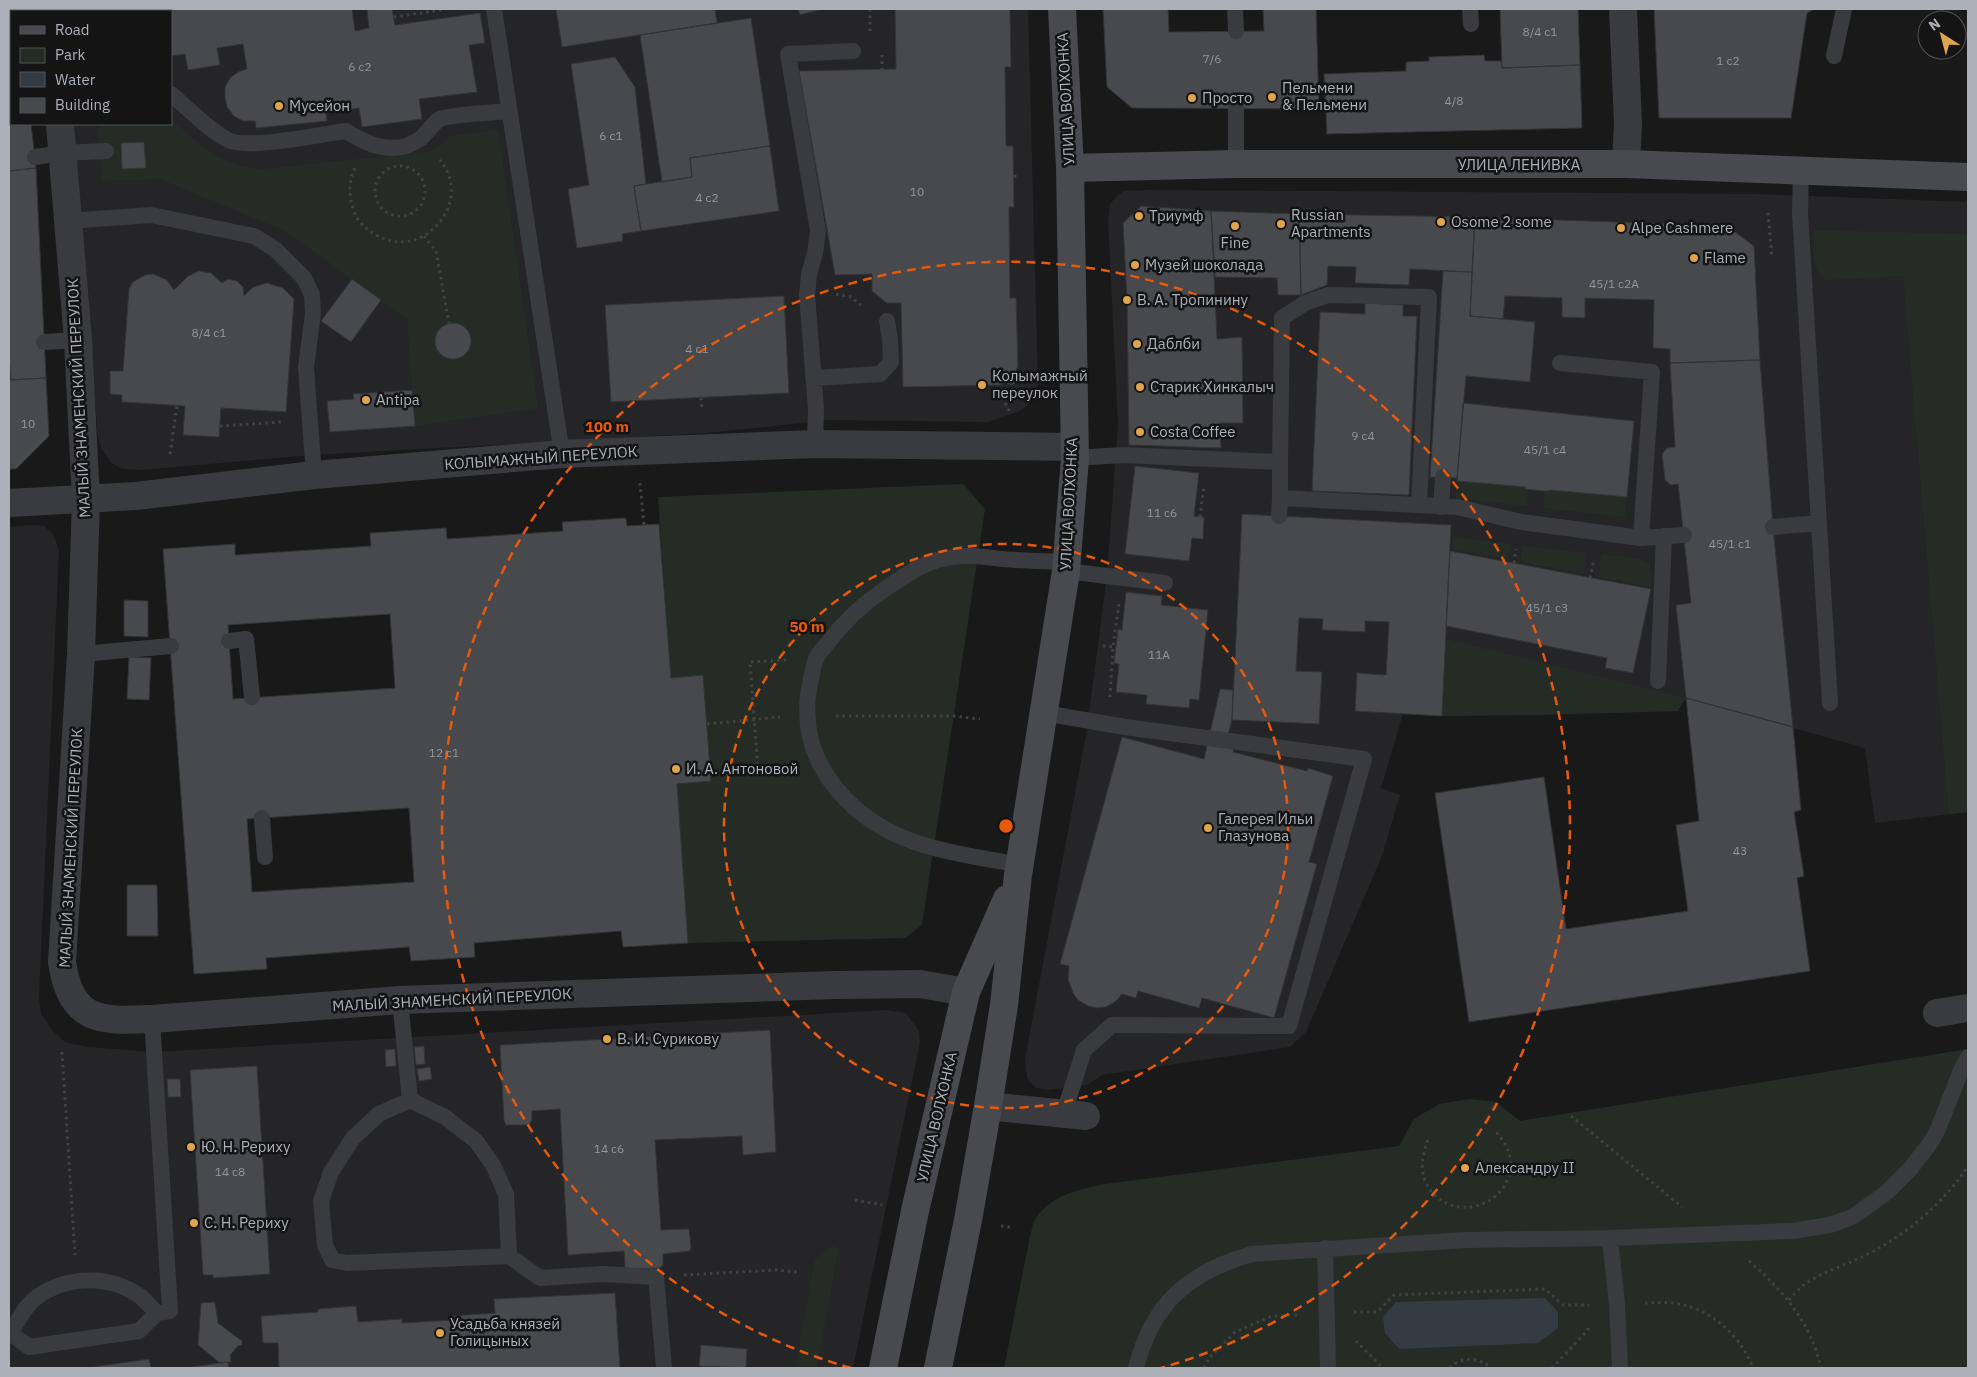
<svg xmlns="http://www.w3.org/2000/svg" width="1977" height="1377" font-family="'IBM Plex Sans',sans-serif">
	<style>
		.built { fill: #252527 }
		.green { fill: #252c25 }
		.water { fill: #333c42 }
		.building { fill: #48494d; stroke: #333336; fill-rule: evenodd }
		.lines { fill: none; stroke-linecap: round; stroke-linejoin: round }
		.path { stroke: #404246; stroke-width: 3; stroke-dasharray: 2.5 4; stroke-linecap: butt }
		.lane { stroke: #3a3b3f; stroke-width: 16 }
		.street { stroke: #3a3b3f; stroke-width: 28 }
		.secondary { stroke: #484a4f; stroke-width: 28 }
		.ring { fill: none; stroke: #e8590c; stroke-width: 2.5; stroke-dasharray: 9 6 }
		.poi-dot { fill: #dfa44c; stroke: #141415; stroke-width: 2 }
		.labels { text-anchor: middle; stroke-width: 5; stroke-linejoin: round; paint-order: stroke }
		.number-label { font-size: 12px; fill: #93979e }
		.poi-label { font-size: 15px; fill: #acb1b9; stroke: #141415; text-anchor: start }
		.street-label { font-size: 15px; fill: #acb1b9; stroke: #141415 }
		.centre { fill: #e8590c; stroke: #141415; stroke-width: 2.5 }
		.ring-label { font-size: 15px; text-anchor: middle; font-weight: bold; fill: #e8590c; stroke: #141415; stroke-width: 5; stroke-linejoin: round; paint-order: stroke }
	</style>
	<rect width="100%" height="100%" fill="#19191a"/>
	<!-- built -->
	<path class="built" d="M65 9H1028L1038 385 1031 401 1022 410 988 422 830 420 706 433 313 455 139 470 122 469 110 462 102 449 98 438 74 124H171V11H65Z
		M1148 190 1755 194 1968 202V812L1875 823 1865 748 1686 698 1678 711 1533 715 1442 716 1403 714 1381 788 1400 795 1382 856 1306 1032 1290 1047 1102 1075 1087 1085 1048 1090 1036 1088 1027 1078 1025 1059 1086 735 1107 576 1118 423 1108 221 1110 204 1116 197 1124 191Z
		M34 525 44 526 53 534 59 550 39 997 41 1014 52 1030 65 1042 88 1047 154 1052 887 1010 906 1013 919 1031 920 1042 853 1368H9V527Z"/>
	<!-- green -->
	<path class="green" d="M171 119C200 144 222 168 263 169L433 151 450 136 498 130 538 408 415 426 407 319 285 231 160 179 102 181 98 124H171Z
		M1814 230 1968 234V812L1949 814 1903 276 1826 280C1810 271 1814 246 1814 230Z
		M1457 481 1525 487V489L1528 490 1527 506 1455 498Z
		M963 484 985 509 922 925 905 938 688 943 677 784 711 781 703 675 671 678 658 497Z
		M1549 490 1627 497 1625 517 1543 508 1544 491H1549Z
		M1453 537 1511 544 1508 559 1453 549Z
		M1523 546 1588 553 1584 574 1520 562Z
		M1602 554 1641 559 1650 564 1653 575 1651 587 1598 577Z
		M1446 639 1686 698 1678 711 1533 715 1442 716Z
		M1968 1049V1368H1004L1030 1236C1032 1230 1033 1223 1036 1218 1051 1195 1080 1189 1105 1184L1399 1146 1414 1119 1439 1104 1469 1099 1496 1102 1520 1121Z
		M833 1246 836 1247 838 1251 817 1368H795L815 1259Z"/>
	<!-- water -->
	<path class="water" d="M1545 1298 1558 1312V1328L1538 1343 1399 1349 1385 1333 1383 1317 1396 1302Z"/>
	<!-- building -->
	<path class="building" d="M9 9H16L17 11H11V124H31L36 168 9 171Z
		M148 9H352L355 31 369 28 367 10 375 9H392L395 25 480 13 485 43 469 45 477 92 419 99 422 119 362 127 359 108 326 113 327 121 256 128 255 121H243L234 116 227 107 225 98V87L230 78 238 72 247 69 243 44 217 48 220 65 188 70 185 54 171 56V11H148Z
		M556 9H715L717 23 562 47Z
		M798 9H823L800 15Z
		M895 9H1010L1011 67H1005L1006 146H1013L1014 207H1009L1010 298H1016L1018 368H1016L1019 375 1016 383 1013 385 1002 383 1001 385 903 387 901 303H887L872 291V274L835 275 799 71 896 69Z
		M1103 9H1168L1169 32 1264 31 1263 9H1316L1319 109 1132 108 1107 87Z
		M1500 9H1578L1580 65 1502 68Z
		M1654 9H1815L1807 13 1791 118H1659Z
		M751 18 770 146 690 158 692 177 662 182 640 35Z
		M1484 55 1485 61H1501L1502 68 1580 65 1582 128 1327 134 1324 74 1406 71V62L1429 61V57Z
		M615 57 635 87 646 184 634 186 641 231 622 234 623 241 577 248 568 189 589 185 571 64Z
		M144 142 146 168 122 169 121 143Z
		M770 146 779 211 641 231 634 186 692 177 690 158Z
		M36 168 46 378 11 380 9 356V171Z
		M1141 206 1211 211 1217 339 1242 337 1243 423H1220L1221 448 1129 445 1127 300 1123 223Z
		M1211 211 1299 214 1301 295H1278L1277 278 1215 277Z
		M1299 214 1475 217 1472 272 1410 269 1409 285 1355 283 1356 267 1328 266 1327 285 1301 295Z
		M1475 217 1727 226 1754 246 1760 360 1670 363V349L1653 348 1654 300 1585 298V318L1562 317V298L1505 296 1503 319 1470 316Z
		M199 271 211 273 222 283 228 279 237 281 243 287 244 296 253 287 267 283 283 288 294 299 286 412 221 408 219 437 183 435 185 406 122 402V395L110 394V371H123L129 288 133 282 145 275 153 274 167 280 174 290 188 276Z
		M1443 271 1472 272 1470 316 1535 322 1530 382 1466 376 1457 478 1430 477Z
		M352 279 381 300 351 342 321 321Z
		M784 296 789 393 611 402 605 305Z
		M1365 303 1403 305V316H1417L1409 495 1312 491 1320 312 1365 314Z
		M435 341a18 18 0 1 1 36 0a18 18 0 1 1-36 0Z
		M1760 360 1773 527 1793 727 1686 698 1676 605 1691 603 1678 484 1671 485 1665 480 1662 454 1667 448 1675 447 1670 363Z
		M46 378 49 436 16 469H9V380Z
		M412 390 415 426 330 432 327 401 354 399 353 394Z
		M1463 403 1634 421 1627 497 1549 490V491H1544L1525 489V487L1457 481Z
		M1135 466 1199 473 1194 516 1204 517 1203 539 1192 538 1189 561 1125 554Z
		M1242 514 1451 525 1442 716 1355 711 1357 673 1386 675 1389 622 1365 621V632L1322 630 1323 619 1299 618 1296 671 1322 672 1319 724 1232 720Z
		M626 518 627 526 659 524 671 678 703 675 711 781 677 784 688 943 623 947 621 931 474 943 475 957 411 961 409 947 266 958 267 969 194 974 163 549 235 544V555L371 546 370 533 446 528 447 539 563 531 562 522ZM390 614 395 688 233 699 228 625ZM409 808 414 882 252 892 247 819Z
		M1450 551 1651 589 1633 673 1605 668 1607 658 1446 626Z
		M1126 592 1162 596 1161 605 1208 610 1199 700 1190 699 1189 708 1146 704 1147 695 1116 692 1119 664 1114 663 1118 629 1122 630Z
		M124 600 148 601V637L124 636Z
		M129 657 151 658 149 700 127 699Z
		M1220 689 1233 690 1232 720 1225 746 1234 749 1233 752 1307 771 1308 768 1333 776 1309 862 1317 864 1274 1018 1202 998 1199 1008 1138 991 1136 998 1122 994 1116 1001 1106 1007 1097 1008 1088 1006 1078 1000 1073 993 1068 979 1069 966 1060 964 1122 737 1204 759Z
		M1686 698 1793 727 1801 810 1794 812 1804 876 1797 878 1810 971 1469 1022 1435 793 1544 777 1566 929 1688 911 1676 825 1699 821Z
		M127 885H157L158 936H127Z
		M770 1030 776 1152 743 1155 742 1136 655 1140 661 1230 689 1229 691 1247 690 1251 663 1254V1265L659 1268 629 1269 625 1267 624 1251 568 1255 560 1109 532 1111V1120L529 1125H506L504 1121 500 1045Z
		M424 1046 425 1064 416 1065 414 1047Z
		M395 1049 396 1066 386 1067 385 1050Z
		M257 1066 270 1274 213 1278V1275H203L190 1070Z
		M430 1067 432 1079 419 1081 417 1069Z
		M167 1079H180L181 1097H168Z
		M615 1293 620 1368H279L278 1343H263L261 1316 318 1312V1309L356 1306 358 1322 402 1319V1323L452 1320V1316L495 1313 494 1299Z
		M215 1302 218 1323 242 1341V1345L238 1346 230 1355 231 1362 220 1363 198 1345 201 1303Z
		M701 1345 747 1349 746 1368 699 1366Z
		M149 1359 151 1368H85Z
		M228 1362 229 1368H185L220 1363Z"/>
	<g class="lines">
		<!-- path -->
		<path class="path" d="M870 9V31
			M394 17 447 9
			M882 55V70
			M375 191a25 25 0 1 1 50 0a25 25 0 1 1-50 0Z
			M355 168C348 182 349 195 353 209 357 222 366 230 378 236 425 261 474 201 440 160
			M1014 176 1020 177
			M1768 213 1772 258
			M424 236 436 251 449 323
			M836 294 851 297 863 307
			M701 398 702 410
			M1005 403 1010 412
			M220 426 282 422
			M170 454 177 406
			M640 483 644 525
			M1200 517 1204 485
			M1514 563 1516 549
			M1590 578 1594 559
			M1103 646 1116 647
			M786 660 750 662 758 769 792 766
			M1110 697 1113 646 1119 604
			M836 716H954L980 719
			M707 724 780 717
			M62 1052 75 1255
			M1571 1116 1682 1207
			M1428 1140C1421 1158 1419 1175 1431 1191 1459 1225 1516 1202 1510 1157 1508 1147 1502 1139 1495 1131
			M855 1200 882 1205
			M1001 1226 1010 1227
			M1749 1261C1784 1292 1810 1321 1821 1368
			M684 1275 777 1270 798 1272
			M1789 1300C1794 1295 1799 1288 1805 1284 1824 1271 1847 1265 1868 1254 1907 1234 1944 1203 1968 1166
			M1645 1303C1654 1303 1664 1302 1672 1303 1708 1306 1741 1335 1753 1368
			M1354 1312H1377L1394 1295 1545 1289 1563 1305H1589
			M1356 1341 1383 1368
			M1204 1368 1209 1358 1235 1332 1272 1316 1298 1315
			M1450 1368C1461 1356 1480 1357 1491 1368
			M1552 1368 1588 1330V1328"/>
		<!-- lane -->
		<path class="lane" d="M135 9V11
			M494 9 562 454
			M1235 9 1236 31
			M1470 9 1471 24
			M1834 56 1844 9
			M171 94C189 109 207 129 228 140 247 150 322 134 346 131 369 146 397 157 421 138 427 133 433 123 440 119 447 115 498 112 509 111
			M1236 108V164
			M35 157 63 153 106 151
			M1801 170 1800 214 1830 703
			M68 221 151 215 254 236 276 250 304 278 312 295 313 313 306 368 314 475
			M44 342 78 340
			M1560 363 1652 372 1641 538
			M815 378 880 374 891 362 890 340 887 321
			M815 444 816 409 807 295 809 274 815 253 818 231 788 54 853 51
			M1075 458 1123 455 1280 462 1282 318 1305 303 1328 295 1429 297 1419 505
			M1280 462V498L1457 507 1521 522 1641 538 1684 535
			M1441 507 1443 477
			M1279 516 1280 498
			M1773 527 1819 523
			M1066 571 1165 583
			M229 641 246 639 252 697
			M81 654 171 646
			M1658 681 1664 536
			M1044 713 1125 727 1364 759 1289 1026 1112 1025 1084 1050 1064 1113
			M262 818 265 857
			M1020 865C962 854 901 849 855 808 816 773 799 730 811 679 813 673 813 664 817 657 819 653 823 649 826 645 842 624 860 606 882 591 901 578 923 562 946 558 965 554 983 557 1002 559 1023 561 1045 561 1066 562
			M400 1000 410 1100
			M1610 1238 1617 1304 1620 1368
			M1325 1248 1328 1368
			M509 1256 506 1194 493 1165 476 1141 445 1117 410 1100 379 1114 353 1138 331 1172 321 1201 325 1245 332 1260 347 1263 509 1256 540 1278 603 1274 656 1277 664 1368
			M9 1333C19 1322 23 1307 37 1297 68 1275 109 1275 140 1296 146 1301 151 1307 157 1313L170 1311 152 1019
			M10 1333 29 1347 139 1331 157 1313
			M1136 1368C1152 1303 1189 1272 1252 1254L1465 1240 1610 1238 1793 1231 1830 1225 1852 1217 1886 1193 1911 1168 1931 1142 1938 1129 1962 1068 1968 1057"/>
		<!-- street -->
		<path class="street" d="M51 9V11
			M1623 9 1628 123 1626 164
			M60 124 78 340 86 500 81 654 62 962C71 1023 101 1021 152 1019L400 1000 836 985 920 984 966 992
			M9 503 136 496 314 475 562 454 815 444 1074 447
			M1937 1013 1968 1008
			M988 1106 1086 1116"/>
		<!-- secondary -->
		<path class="secondary" d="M1070 168 1236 164H1626L1968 177
			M883 1368 915 1211 966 992 1007 899
			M938 1368 968 1220 988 1106 1004 1005 1018 875 1066 571 1075 458 1070 168 1062 9"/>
	</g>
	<!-- distance rings -->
	<g class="ring">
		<circle cx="1006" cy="826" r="282"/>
		<path d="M851 1368A564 564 0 1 1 1161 1368"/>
	</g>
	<!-- markers -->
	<g class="poi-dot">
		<circle cx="1272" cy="97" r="5"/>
		<circle cx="1192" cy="98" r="5"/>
		<circle cx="279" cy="106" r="5"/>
		<circle cx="1139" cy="216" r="5"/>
		<circle cx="1441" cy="222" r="5"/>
		<circle cx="1281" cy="224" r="5"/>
		<circle cx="1235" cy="226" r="5"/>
		<circle cx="1621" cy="228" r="5"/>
		<circle cx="1694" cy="258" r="5"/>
		<circle cx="1135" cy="265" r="5"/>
		<circle cx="1127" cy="300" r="5"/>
		<circle cx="1137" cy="344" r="5"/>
		<circle cx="982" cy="385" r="5"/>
		<circle cx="1140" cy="387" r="5"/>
		<circle cx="366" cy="400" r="5"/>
		<circle cx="1140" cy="432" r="5"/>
		<circle cx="676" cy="769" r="5"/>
		<circle cx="1208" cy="828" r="5"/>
		<circle cx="607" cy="1039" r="5"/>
		<circle cx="191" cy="1147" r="5"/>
		<circle cx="1465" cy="1168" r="5"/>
		<circle cx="194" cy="1223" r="5"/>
		<circle cx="440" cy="1333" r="5"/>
	</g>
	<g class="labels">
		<!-- number labels -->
		<g class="number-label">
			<text x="1540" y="36">8/4 с1</text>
			<text x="1212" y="63">7/6</text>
			<text x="1728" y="65">1 с2</text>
			<text x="360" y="71">6 с2</text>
			<text x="1454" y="105">4/8</text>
			<text x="611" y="140">6 с1</text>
			<text x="917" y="196">10</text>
			<text x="707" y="202">4 с2</text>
			<text x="1614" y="288">45/1 с2А</text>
			<text x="209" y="337">8/4 с1</text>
			<text x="697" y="353">4 с1</text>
			<text x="28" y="428">10</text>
			<text x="1363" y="440">9 с4</text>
			<text x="1545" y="454">45/1 с4</text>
			<text x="1162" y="517">11 с6</text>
			<text x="1730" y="548">45/1 с1</text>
			<text x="1547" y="612">45/1 с3</text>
			<text x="1159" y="659">11А</text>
			<text x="444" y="757">12 с1</text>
			<text x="1740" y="855">43</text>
			<text x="609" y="1153">14 с6</text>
			<text x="230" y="1176">14 с8</text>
		</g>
		<!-- poi labels -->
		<g class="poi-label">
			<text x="1282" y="93">Пельмени<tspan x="1282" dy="17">&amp; Пельмени</tspan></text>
			<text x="1202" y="103">Просто</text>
			<text x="289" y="111">Мусейон</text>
			<text x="1291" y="220">Russian<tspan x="1291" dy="17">Apartments</tspan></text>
			<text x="1149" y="221">Триумф</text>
			<text x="1451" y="227">Osome 2 some</text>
			<text x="1631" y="233">Alpe Cashmere</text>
			<text x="1235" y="248" text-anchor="middle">Fine</text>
			<text x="1704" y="263">Flame</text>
			<text x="1145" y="270">Музей шоколада</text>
			<text x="1137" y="305">В. А. Тропинину</text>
			<text x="1147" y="349">Даблби</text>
			<text x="992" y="381">Колымажный<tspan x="992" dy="17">переулок</tspan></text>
			<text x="1150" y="392">Старик Хинкалыч</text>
			<text x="376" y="405">Antipa</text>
			<text x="1150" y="437">Costa Coffee</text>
			<text x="686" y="774">И. А. Антоновой</text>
			<text x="1218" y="824">Галерея Ильи<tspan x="1218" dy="17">Глазунова</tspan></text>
			<text x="617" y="1044">В. И. Сурикову</text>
			<text x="201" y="1152">Ю. Н. Рериху</text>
			<text x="1475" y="1173">Александру II</text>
			<text x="204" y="1228">С. Н. Рериху</text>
			<text x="450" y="1329">Усадьба князей<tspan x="450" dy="17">Голицыных</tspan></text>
		</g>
		<!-- street labels -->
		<g class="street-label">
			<text transform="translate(1066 99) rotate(-93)" y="5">УЛИЦА ВОЛХОНКА</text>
			<text x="1519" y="170">УЛИЦА ЛЕНИВКА</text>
			<text transform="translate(79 398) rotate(-93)" y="5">МАЛЫЙ ЗНАМЕНСКИЙ ПЕРЕУЛОК</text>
			<text transform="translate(541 458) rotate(-4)" y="5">КОЛЫМАЖНЫЙ ПЕРЕУЛОК</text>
			<text transform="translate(1069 504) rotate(-87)" y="5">УЛИЦА ВОЛХОНКА</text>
			<text transform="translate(71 848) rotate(-87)" y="5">МАЛЫЙ ЗНАМЕНСКИЙ ПЕРЕУЛОК</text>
			<text transform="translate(452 1000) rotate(-3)" y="5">МАЛЫЙ ЗНАМЕНСКИЙ ПЕРЕУЛОК</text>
			<text transform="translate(937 1117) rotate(-77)" y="5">УЛИЦА ВОЛХОНКА</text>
		</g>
	</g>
	<circle cx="1006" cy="826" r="8" class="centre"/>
	<g class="ring-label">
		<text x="607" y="432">100 m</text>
		<text x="807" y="632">50 m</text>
	</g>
	<!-- border -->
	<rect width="1977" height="1377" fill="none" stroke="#acb1b9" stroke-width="20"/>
	<!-- legend -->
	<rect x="10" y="10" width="162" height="115" fill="#141415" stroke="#515357"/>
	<rect x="20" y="26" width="25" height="8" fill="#484a4f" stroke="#515357"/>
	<text x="55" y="35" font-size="15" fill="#acb1b9">Road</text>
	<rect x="20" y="48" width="25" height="15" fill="#252c25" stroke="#515357"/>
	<text x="55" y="60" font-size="15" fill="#acb1b9">Park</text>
	<rect x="20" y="72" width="25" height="15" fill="#333c42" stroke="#515357"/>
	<text x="55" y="85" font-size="15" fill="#acb1b9">Water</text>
	<rect x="20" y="98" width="25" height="15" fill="#48494d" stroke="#515357"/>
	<text x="55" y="110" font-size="15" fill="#acb1b9">Building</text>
	<!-- north arrow -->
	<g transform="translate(1942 35) rotate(324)"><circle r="24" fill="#141415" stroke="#515357"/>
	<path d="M0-4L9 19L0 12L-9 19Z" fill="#dfa44c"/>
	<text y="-8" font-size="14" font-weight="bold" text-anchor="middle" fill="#acb1b9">N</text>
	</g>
</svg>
